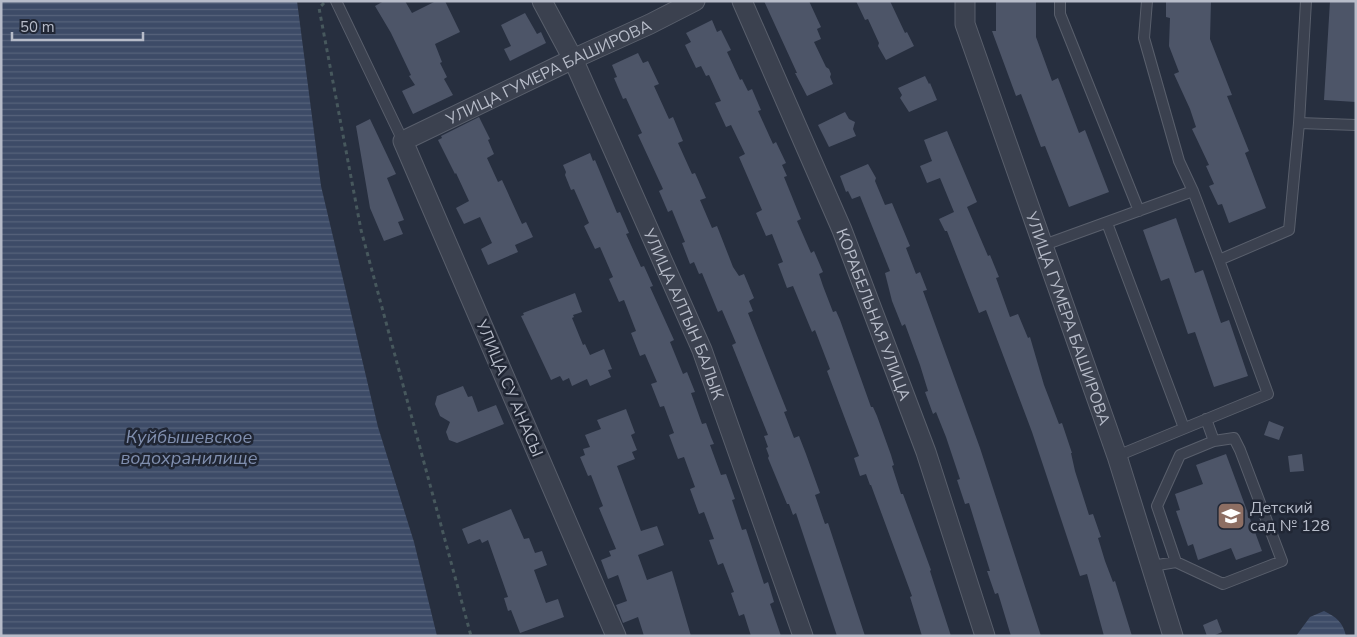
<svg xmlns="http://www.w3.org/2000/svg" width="1357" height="637" font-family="'Nunito Sans',sans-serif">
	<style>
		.water { fill: url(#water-rules) }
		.building { fill: #4d5568 }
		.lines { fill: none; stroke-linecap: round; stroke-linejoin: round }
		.lane-casing { stroke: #595f6c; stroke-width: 12 }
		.street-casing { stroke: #595f6c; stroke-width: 21 }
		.path { stroke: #47585d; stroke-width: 3; stroke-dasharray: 4 4; stroke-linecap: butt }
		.lane { stroke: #3b414f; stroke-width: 10 }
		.street { stroke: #3b414f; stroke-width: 19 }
		.labels { text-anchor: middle; stroke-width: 5; stroke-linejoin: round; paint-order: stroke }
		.street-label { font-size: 16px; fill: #b7bcc9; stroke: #202634 }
		.poi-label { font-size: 16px; fill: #b7bcc9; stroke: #202634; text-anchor: start }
		.water-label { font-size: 18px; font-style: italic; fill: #808faf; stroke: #202634 }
	</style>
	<defs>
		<pattern id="water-rules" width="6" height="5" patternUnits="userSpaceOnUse" patternTransform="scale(1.25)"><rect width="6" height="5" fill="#3d4b67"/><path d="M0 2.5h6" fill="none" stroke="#57637b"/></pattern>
	</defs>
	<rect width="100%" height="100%" fill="#272f3f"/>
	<!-- water -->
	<path class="water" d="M1 1H297L321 186 378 427 414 542 437 636H1Z
		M1324 611C1336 617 1343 622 1346 636H1296L1310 617Z"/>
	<!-- building -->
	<path class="building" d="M384 1H405L412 13 436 1H445L460 32 435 44 442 62 440 63 447 77 444 79 453 95 413 114 402 91 415 85 409 76 411 75 391 33 375 6Z
		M764 1H809L821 27 817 29 821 39 814 42 826 67 829 69 831 74 830 77 833 84 807 96 795 73H797Z
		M856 1H890L905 33 907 32 914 46 886 60 878 46 879 43 868 19 865 20Z
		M996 1H1036V37L1052 81 1058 78 1079 133 1085 130 1109 192 1069 207 1045 146 1041 147 1021 94 1016 96 992 31H996Z
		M1166 1H1211L1210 39 1232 95 1227 96 1249 151 1245 153 1266 208 1229 223 1222 204 1218 205 1209 186 1214 184 1206 166 1209 165 1192 129 1196 127 1190 109 1174 74 1179 72 1169 46 1170 18 1166 17Z
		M1330 1H1356V102L1324 100Z
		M525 13 537 34 541 32 546 43 510 61 504 49 511 46 501 25Z
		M712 20 717 32 721 30 731 50 727 52 740 80 742 79 748 91 752 89 761 110 758 111 773 144 776 142 786 163 782 165 787 176 784 177 801 219 797 221 811 253 814 251 823 272 819 274 823 286 833 312 836 311 840 320 871 407H873L877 416 891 455 894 465 892 466 901 494H903L931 570 930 571 951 636H922L910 597 912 596 871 485H870L866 474 860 476 854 458 859 456 827 371 830 369 815 330 812 332 793 286 787 288 778 264 783 262 772 234 766 236 756 213 762 210 739 157 745 154 731 125 726 127 715 103 721 101 709 75 706 76 701 66 696 68 685 45 691 42 686 33Z
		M638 53 643 63 648 61 659 84 654 86 669 119 673 117 683 141 678 143 692 174 695 173 706 198 700 200 712 228 717 226 733 267 739 276 744 274 754 298 749 301 753 311 748 313 787 411 784 412 794 438 799 436 806 454 820 493 815 495 825 524 828 523 865 636H837L796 513 793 515 789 504H787L768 458 769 456 766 448 768 447 764 436 768 435 732 345 736 343 722 310 718 312 702 273 699 274 694 262 690 264 682 243 685 242 672 210 668 212 659 191 663 189 638 135 642 133 626 98 623 99 614 78 617 77 612 65Z
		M925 76 929 84 930 83 937 100 909 112 900 98 902 95 898 88Z
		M845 112 849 119 855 122 853 129 856 136 829 147 818 125Z
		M479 117 490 139 488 140 494 154 487 158 498 182 502 180 522 224 526 222 533 237 515 245 518 252 488 265 481 249 492 243 480 217 464 224 456 208 469 201 456 173 455 174 438 140 442 138 441 136Z
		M370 119 396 174 387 178 404 220 398 222 403 234 384 241 370 208 356 126Z
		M947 131 977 202 967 207 988 256 990 255 999 277 996 278 1010 317 1018 314 1028 338 1030 337 1044 385 1059 424 1062 423 1072 453H1071L1075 471 1089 515 1093 514 1101 537 1098 538 1105 561 1113 582 1115 581 1132 636H1104L1087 574 1080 576 1032 432 986 310 979 313 947 231H945L939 219 954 212 940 178 927 183 920 166 932 161 924 140Z
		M590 153 593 161 595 160 617 213 620 212 629 233 626 234 641 267 644 266 653 286 650 287 674 340 670 342 683 374 687 372 695 392 691 393 702 424 706 423 711 437 714 444 710 445 721 475 726 474 735 499 732 500 742 530 746 529 764 584 768 582 774 602 770 604 781 636H751L744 614 739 616 731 593 734 592 723 563 718 565 709 540 714 539 704 512 699 514 690 489 695 487 684 457 678 459 669 435 674 433 664 406 660 407 651 384 657 382 645 354 640 356 631 333 636 331 624 300 619 302 609 279 613 277 600 247 595 249 584 226 589 223 574 189 571 190 565 175 566 172 563 165Z
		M868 164 876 178 875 181 885 205 892 203 910 246 906 248 916 274 920 272 927 290 923 291 980 448 1041 636H1011L998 593 995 594 987 571H990L969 503 965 504 957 480 960 479 946 437 936 412 933 414 925 392 928 391 920 365 905 324 902 326 892 301 885 273 890 271 860 196 852 199 848 191 846 192 840 176Z
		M1176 218 1195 273 1203 270 1221 323 1229 320 1248 376 1214 387 1195 332 1188 334 1169 278 1161 281 1143 230Z
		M575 293 582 312 573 315 574 317 572 318 583 345 585 344 590 355 604 349 612 369 608 370 611 377 590 386 587 379 572 386 569 378 563 381 560 376 551 380 521 316 524 315 523 313Z
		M463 386 468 397 472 396 478 412 496 405 504 424 457 443 449 440 446 432 450 422 440 416 435 404 437 396Z
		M626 409 635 433 631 435 637 450 632 452 635 459 617 466 641 531 657 526 664 545 638 555 647 580 672 571 691 636H644L638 617 623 623 616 605 627 601 618 575 608 579 601 560 611 556 609 551 616 549 599 508 603 506 591 475 588 476 580 457 585 455 583 449 590 447 585 435 601 429 597 420Z
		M1269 421 1284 427 1279 440 1264 435Z
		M1226 454 1262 551 1236 560 1231 548 1198 560 1193 544 1188 546 1176 511 1180 510 1175 494 1203 484 1196 465Z
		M1302 454 1304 471 1290 472 1288 456Z
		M511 509 524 539 529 538 535 553 542 551 547 565 534 570 546 603 558 599 564 617 520 633 511 610 508 611 504 598 508 597 488 540 482 543 480 539 468 544 462 529Z
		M1217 619 1222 632 1213 636H1207L1203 625Z"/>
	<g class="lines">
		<defs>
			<path id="lane" d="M336 1 403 141
				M1060 1V14L1139 211
				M1299 123 1356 125
				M1107 223 1184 428
				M1044 245 1193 191
				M1219 260 1289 230 1299 123 1306 1
				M1117 456 1268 394 1219 260 1193 191 1179 161 1144 38 1147 1
				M1176 562 1157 506 1180 455 1214 441
				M1152 566 1176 562 1223 584 1282 561 1240 450 1234 438 1214 441 1206 419"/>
			<g id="street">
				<path id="s1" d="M542 1 573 59 702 350 803 636"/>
				<path id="s2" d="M742 1 842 230 926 452 985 636"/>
				<path id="s3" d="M965 1V24L1117 456 1173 636"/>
				<path id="s4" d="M616 636 403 141 573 59 650 24 695 1"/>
			</g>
		</defs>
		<!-- lane casing -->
		<use href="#lane" class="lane-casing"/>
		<!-- street casing -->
		<use href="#street" class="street-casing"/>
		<!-- path -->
		<path class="path" d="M324 3 319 8 361 230 471 636"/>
		<!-- lane -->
		<use href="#lane" class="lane"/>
		<!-- street -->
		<use href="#street" class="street"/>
	</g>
	<!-- icons -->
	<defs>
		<symbol id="school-square" viewBox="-11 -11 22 22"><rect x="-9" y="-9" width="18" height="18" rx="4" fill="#8d6e63" stroke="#202634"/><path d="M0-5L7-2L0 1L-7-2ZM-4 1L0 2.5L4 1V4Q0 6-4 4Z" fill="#fff"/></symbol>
	</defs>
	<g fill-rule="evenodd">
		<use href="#school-square" x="1215" y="500" width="32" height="32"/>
	</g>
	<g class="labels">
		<!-- street labels -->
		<g class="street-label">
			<text dy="6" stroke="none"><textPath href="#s4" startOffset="700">УЛИЦА ГУМЕРА БАШИРОВА</textPath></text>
			<text dy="6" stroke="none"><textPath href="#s1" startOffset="344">УЛИЦА АЛТЫН БАЛЫК</textPath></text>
			<text dy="6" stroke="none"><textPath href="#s2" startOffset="340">КОРАБЕЛЬНАЯ УЛИЦА</textPath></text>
			<text dy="6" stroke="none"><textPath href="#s3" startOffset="335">УЛИЦА ГУМЕРА БАШИРОВА</textPath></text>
			<text transform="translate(510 388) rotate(67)" y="6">УЛИЦА СУ АНАСЫ</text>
		</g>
		<!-- poi labels -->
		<g class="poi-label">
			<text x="1250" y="513">Детский<tspan x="1250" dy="18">сад № 128</tspan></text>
		</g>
		<!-- water labels -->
		<g class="water-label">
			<text x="189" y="443">Куйбышевское<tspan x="189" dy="21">водохранилище</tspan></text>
		</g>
	</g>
	<!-- border -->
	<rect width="1357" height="637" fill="none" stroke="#b7bcc9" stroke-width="5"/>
	<!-- scale -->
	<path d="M12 32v8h131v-8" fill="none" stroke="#b7bcc9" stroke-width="2.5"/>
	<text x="20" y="32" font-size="15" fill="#b7bcc9" stroke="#202634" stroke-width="4" paint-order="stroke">50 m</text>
</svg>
